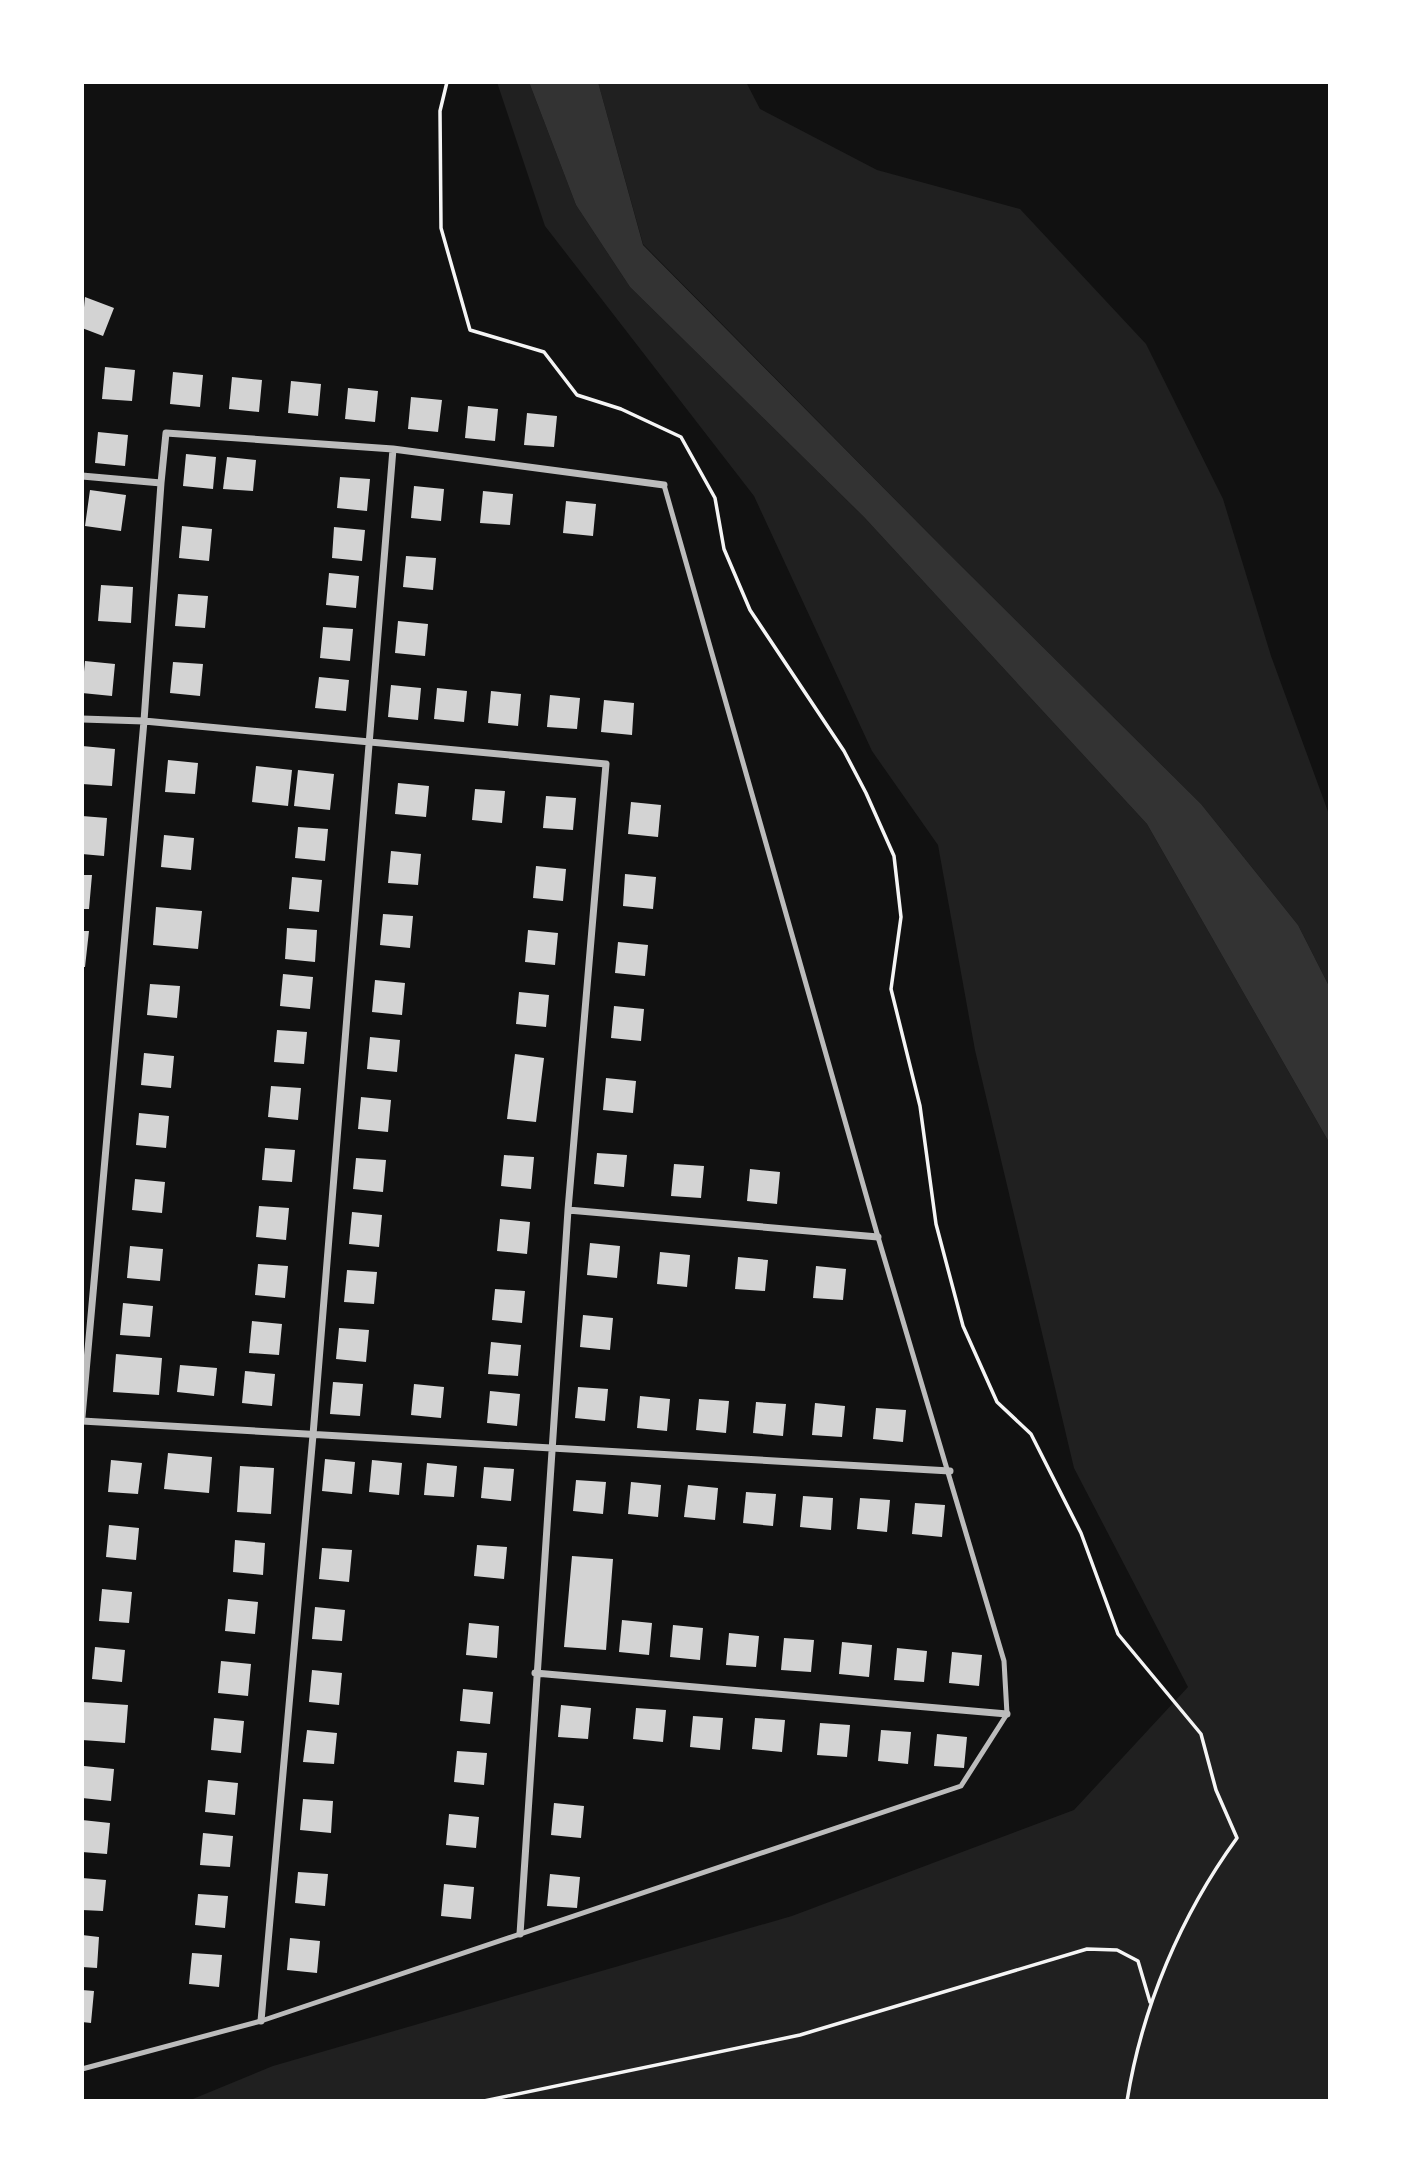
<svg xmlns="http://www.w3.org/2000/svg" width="1412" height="2183" font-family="'IBM Plex Serif',serif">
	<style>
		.green { fill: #202020 }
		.water { fill: #333 }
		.building { fill: #d3d3d3 }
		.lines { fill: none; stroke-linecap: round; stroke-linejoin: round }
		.path { stroke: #f5f5f5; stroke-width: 3.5 }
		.service { stroke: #bcbcbc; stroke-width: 5 }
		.minor { stroke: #bcbcbc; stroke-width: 7 }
	</style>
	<rect width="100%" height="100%" fill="#111"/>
	<!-- green -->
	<path class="green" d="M497 82H529L576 205 630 287 864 517 1147 824 1330 1144V2101H188L273 2066 792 1916 1074 1810 1188 1687 1074 1468 975 1050 938 845 872 751 754 496 545 226Z
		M598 82H746L760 109 877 170 1020 209 1146 344 1223 499 1271 656 1330 817V988L1298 925 1201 804 944 549 643 244Z"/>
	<!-- water -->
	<path class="water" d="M529 82H598L643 245 944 549 1201 804 1298 925 1330 988V1144L1147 824 864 517 630 287 576 205Z"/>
	<!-- building -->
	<path class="building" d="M85 297 114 308 103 336 82 328Z
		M105 367 135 370 132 401 102 399Z
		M173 372 203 375 200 407 170 404Z
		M232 377 262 380 259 412 229 409Z
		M291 381 321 384 318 416 288 413Z
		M348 388 378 391 375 422 345 419Z
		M411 397 442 400 438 432 408 429Z
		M468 406 498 409 495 441 465 438Z
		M527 413 557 416 554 447 524 445Z
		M98 432 128 435 125 466 95 463Z
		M186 454 216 457 213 489 183 486Z
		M227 457 256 460 253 491 223 489Z
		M340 477 370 479 367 511 337 508Z
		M414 486 444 489 441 521 411 518Z
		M90 490 126 495 121 531 85 526Z
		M483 491 513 494 510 525 480 523Z
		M566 501 596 504 593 536 563 533Z
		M182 526 212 529 209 561 179 558Z
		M334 527 365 530 362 561 332 558Z
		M406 556 436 558 433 590 403 587Z
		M329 573 359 576 356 608 326 605Z
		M101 585 133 587 131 623 98 621Z
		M178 594 208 596 205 628 175 626Z
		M398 621 428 624 425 656 395 653Z
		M323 627 353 629 350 661 320 658Z
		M85 661 115 664 112 696 82 693Z
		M173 662 203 664 200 696 170 693Z
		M319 677 349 680 346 711 315 708Z
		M391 685 421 688 418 720 388 717Z
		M437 688 467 691 464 722 434 719Z
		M491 691 521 694 518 726 488 723Z
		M550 695 580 698 577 729 547 727Z
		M604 700 634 703 632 735 601 732Z
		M82 746 115 749 112 786 82 784Z
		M168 760 198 763 195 794 165 792Z
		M256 766 292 770 288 806 252 802Z
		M298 770 334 774 330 810 294 806Z
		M398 783 429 786 426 817 395 814Z
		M475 789 505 791 502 823 472 820Z
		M546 796 576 798 573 830 543 828Z
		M631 802 661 805 658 837 628 834Z
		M82 816 107 818 104 856 82 854Z
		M298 827 328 829 325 861 295 858Z
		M164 835 194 838 191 870 161 867Z
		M391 851 421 854 418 885 388 883Z
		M536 866 566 869 563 901 533 898Z
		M625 874 656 877 653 909 623 906Z
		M82 875H92L89 909H82Z
		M292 877 322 880 319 912 289 909Z
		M156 907 202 911 198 949 153 945Z
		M383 914 413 916 410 948 380 945Z
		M287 928 317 930 315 962 285 959Z
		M528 930 558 933 555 965 525 962Z
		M82 931H89L85 967H82Z
		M618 942 648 945 645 976 615 973Z
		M283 974 313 977 310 1009 280 1006Z
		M375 980 405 983 402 1015 372 1012Z
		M150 984 180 986 177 1018 147 1015Z
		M519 992 549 995 546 1027 516 1024Z
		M614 1006 644 1009 641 1041 611 1038Z
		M277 1030 307 1032 304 1064 274 1062Z
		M370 1037 400 1040 397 1072 367 1069Z
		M144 1053 174 1056 171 1088 141 1085Z
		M515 1054 544 1058 536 1122 507 1119Z
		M606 1078 636 1081 633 1113 603 1110Z
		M271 1086 301 1088 298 1120 268 1117Z
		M361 1097 391 1100 388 1132 358 1129Z
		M139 1113 169 1116 166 1148 136 1145Z
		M265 1148 295 1150 292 1182 262 1180Z
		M597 1153 627 1155 624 1187 594 1184Z
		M504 1155 534 1157 531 1189 501 1186Z
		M356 1158 386 1160 383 1192 353 1189Z
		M674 1164 704 1166 701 1198 671 1196Z
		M750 1169 780 1172 777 1204 747 1201Z
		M135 1179 165 1182 162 1213 132 1210Z
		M259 1206 289 1208 286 1240 256 1237Z
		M352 1212 382 1215 379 1247 349 1244Z
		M500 1219 530 1222 527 1254 497 1251Z
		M590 1243 620 1246 617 1278 587 1275Z
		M130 1246 163 1249 160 1281 127 1278Z
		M660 1252 690 1255 687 1287 657 1284Z
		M738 1257 768 1260 765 1291 735 1289Z
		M258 1264 288 1266 285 1298 255 1295Z
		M816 1266 846 1269 843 1300 813 1298Z
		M347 1270 377 1272 374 1304 344 1302Z
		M495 1289 525 1291 522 1323 492 1320Z
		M123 1303 153 1306 150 1337 120 1335Z
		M583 1315 613 1318 610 1350 580 1347Z
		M252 1321 282 1324 279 1355 249 1353Z
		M339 1328 369 1330 366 1362 336 1359Z
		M491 1342 521 1345 518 1376 488 1374Z
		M116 1354 162 1358 159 1395 113 1392Z
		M180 1365 217 1368 214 1396 177 1392Z
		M245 1371 275 1374 272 1406 242 1403Z
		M333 1382 363 1384 360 1416 330 1414Z
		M414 1384 444 1387 441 1418 411 1415Z
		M578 1387 608 1389 605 1421 575 1418Z
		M490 1391 520 1394 517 1426 487 1423Z
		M640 1396 670 1399 667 1431 637 1428Z
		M699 1399 729 1401 726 1433 696 1430Z
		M756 1402 786 1404 783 1436 753 1433Z
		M815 1403 845 1406 842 1437 812 1435Z
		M876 1408 906 1410 903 1442 873 1439Z
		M168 1453 212 1457 209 1493 164 1489Z
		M325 1459 355 1462 352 1494 322 1491Z
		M111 1460 142 1463 138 1494 108 1492Z
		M372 1460 402 1463 399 1495 369 1492Z
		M427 1463 457 1466 454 1497 424 1495Z
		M240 1466 274 1468 271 1514 237 1512Z
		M484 1467 514 1469 511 1501 481 1498Z
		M576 1480 606 1482 603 1514 573 1511Z
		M631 1482 661 1485 658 1517 628 1514Z
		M688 1485 718 1488 715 1520 684 1517Z
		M746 1492 776 1494 773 1526 743 1523Z
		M803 1496 833 1498 831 1530 800 1527Z
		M860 1498 890 1500 887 1532 857 1529Z
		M915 1503 945 1505 942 1537 912 1534Z
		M109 1525 139 1528 136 1560 106 1557Z
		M235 1540 265 1543 263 1575 233 1572Z
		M477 1545 507 1547 504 1579 474 1576Z
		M322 1548 352 1550 349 1582 319 1579Z
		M572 1556 613 1559 606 1650 564 1647Z
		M102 1589 132 1592 129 1623 99 1621Z
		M228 1599 258 1602 255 1634 225 1631Z
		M315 1607 345 1610 342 1641 312 1639Z
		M622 1620 652 1623 649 1655 619 1652Z
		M469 1623 499 1626 497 1658 466 1655Z
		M673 1625 703 1628 700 1660 670 1657Z
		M729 1633 759 1636 756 1667 726 1665Z
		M784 1638 814 1640 811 1672 781 1670Z
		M842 1642 872 1645 869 1677 839 1674Z
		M95 1647 125 1650 122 1682 92 1679Z
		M897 1648 927 1651 924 1682 894 1680Z
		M952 1652 982 1655 979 1686 949 1683Z
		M221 1661 251 1664 248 1696 218 1693Z
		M312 1670 342 1673 339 1705 309 1702Z
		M463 1689 493 1692 490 1724 460 1721Z
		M83 1702 128 1705 125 1743 82 1740Z
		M561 1705 591 1708 588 1739 558 1737Z
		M636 1708 666 1710 663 1742 633 1739Z
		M693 1716 723 1718 720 1750 690 1747Z
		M214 1718 244 1721 241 1753 211 1750Z
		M755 1718 785 1720 782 1752 752 1749Z
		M820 1723 850 1725 847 1757 817 1755Z
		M307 1730 337 1733 334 1764 303 1762Z
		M881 1730 911 1732 908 1764 878 1761Z
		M937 1734 967 1737 964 1768 934 1766Z
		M457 1751 487 1753 484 1785 454 1782Z
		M84 1766 114 1769 111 1801 82 1798Z
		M208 1780 238 1783 235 1815 205 1812Z
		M303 1799 333 1801 331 1833 300 1830Z
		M554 1803 584 1806 581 1838 551 1835Z
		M449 1814 479 1817 476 1848 446 1845Z
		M82 1820 110 1823 107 1854 82 1852Z
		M203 1833 233 1836 230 1867 200 1865Z
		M298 1872 328 1874 325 1906 295 1903Z
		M550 1874 580 1877 577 1908 547 1906Z
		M82 1878 106 1880 103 1911 82 1910Z
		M444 1884 474 1887 471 1919 441 1916Z
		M198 1894 228 1896 225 1928 195 1925Z
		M82 1935 99 1937 97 1968 82 1967Z
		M290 1938 320 1941 317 1973 287 1970Z
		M192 1953 222 1955 219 1987 189 1984Z
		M82 1990 94 1991 91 2023 82 2022Z"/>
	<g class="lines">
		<!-- path -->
		<path class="path" d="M447 82 440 111 441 228 470 330 544 352 577 395 621 409 681 437 715 498 724 549 750 610 844 751 866 793 894 856 901 917 891 989 920 1106 936 1224 963 1326 997 1402 1031 1434 1081 1533 1118 1634 1201 1734 1216 1790 1237 1838C1181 1915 1142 2007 1127 2101
			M484 2101 800 2035 1087 1949 1117 1950 1138 1961 1150 2002"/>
		<!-- service -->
		<path class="service" d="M82 2069 261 2021 961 1786 1007 1714 1004 1661 878 1237 664 485"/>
		<!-- minor -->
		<path class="minor" d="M82 476 161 483 166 433 393 449 664 485
			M82 719 144 721 606 764 568 1210 520 1934
			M568 1210 878 1237
			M82 1417 144 721 161 483
			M82 1421 950 1471
			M535 1673 1007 1714
			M261 2021 313 1435 393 449"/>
	</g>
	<!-- border -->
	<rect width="1412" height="2183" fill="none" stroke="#ffffff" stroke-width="168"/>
</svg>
